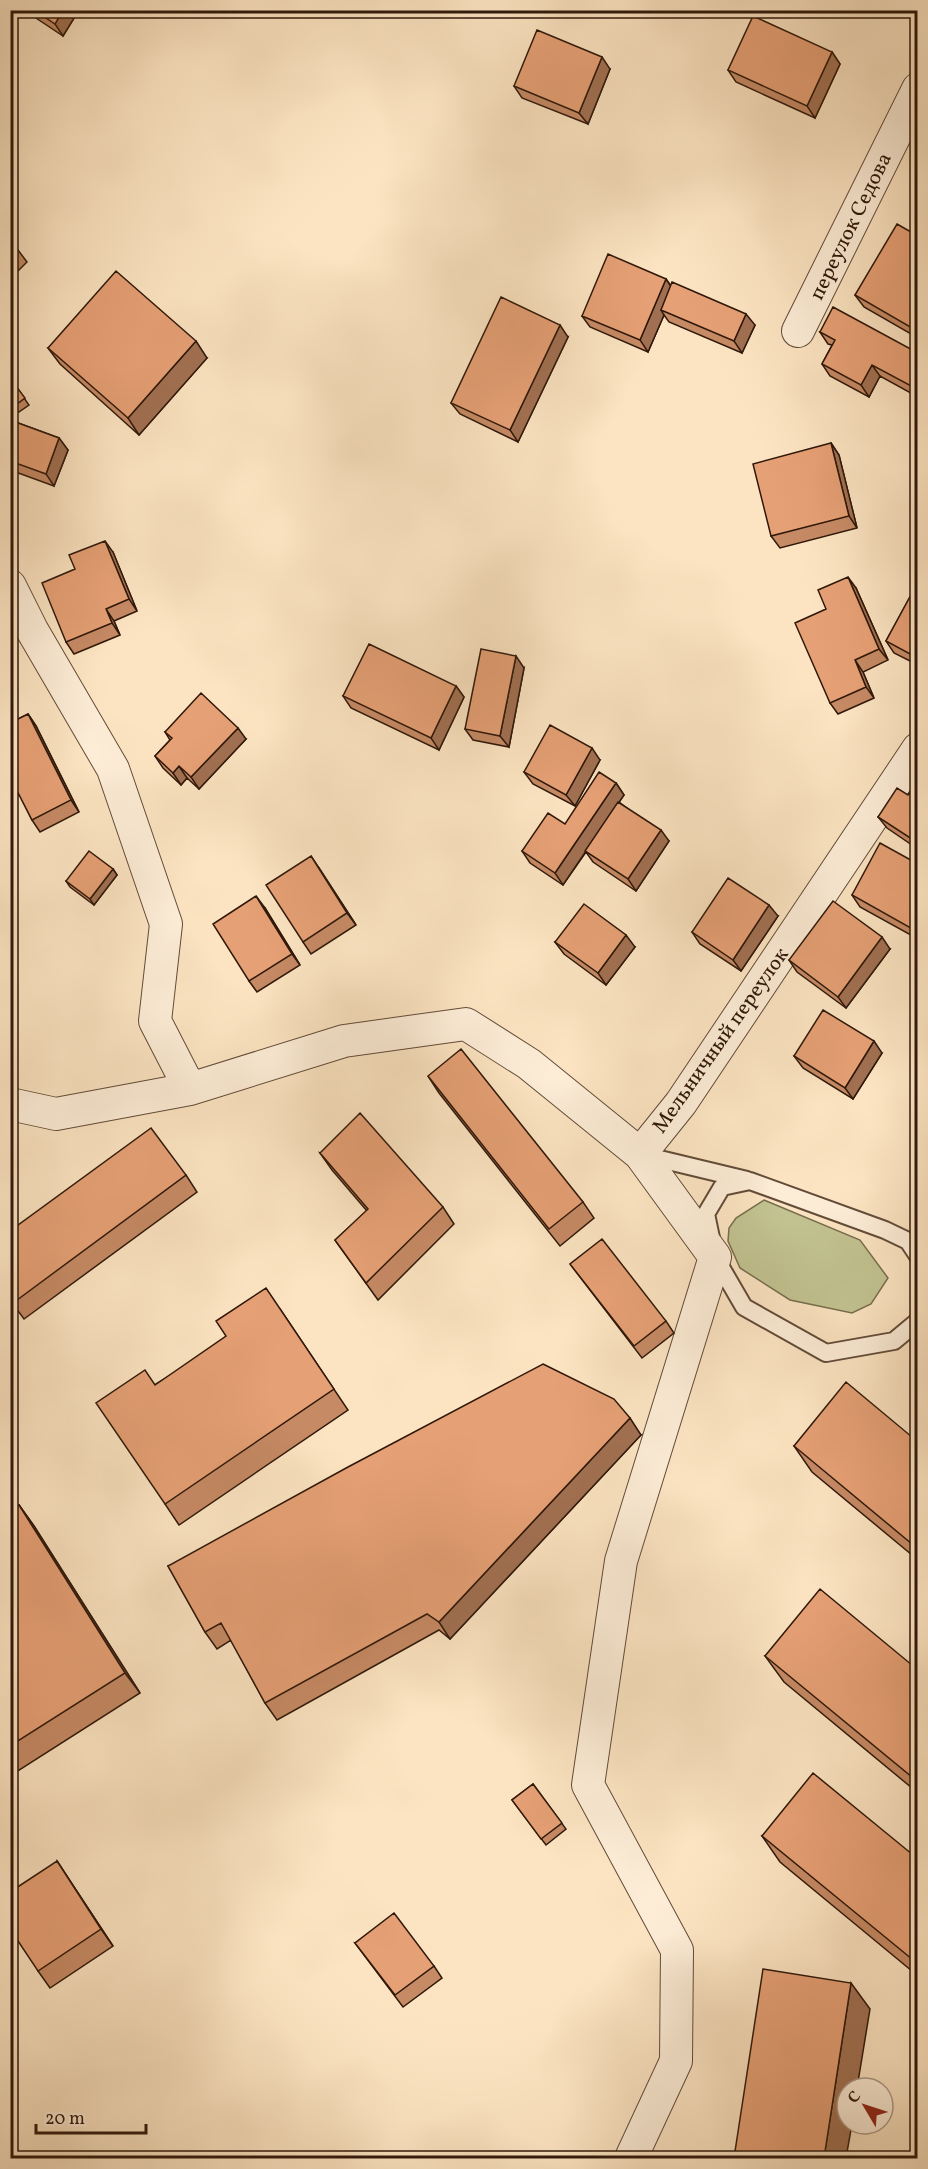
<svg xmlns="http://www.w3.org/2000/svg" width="928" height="2169" font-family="Vollkorn,serif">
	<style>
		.green { fill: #c2c391; stroke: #786e4e; stroke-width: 1.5 }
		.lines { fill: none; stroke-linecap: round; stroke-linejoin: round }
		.service-casing { stroke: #624b38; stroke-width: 20 }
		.minor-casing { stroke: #624b38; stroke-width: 34 }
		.service { stroke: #fdedd7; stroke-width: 16 }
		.minor { stroke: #fdedd7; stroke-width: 32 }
		.wall { fill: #c68a65; stroke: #2f180a; stroke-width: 1.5 }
		.shaded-wall { fill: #a17052; stroke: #2f180a; stroke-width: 1.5 }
		.building { fill: #e6a075; stroke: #2f180a; stroke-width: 1.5 }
		.labels { text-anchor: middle; stroke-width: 4.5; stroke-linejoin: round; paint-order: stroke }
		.street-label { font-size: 21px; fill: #2f180a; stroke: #fdedd7 }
	</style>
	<rect width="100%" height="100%" fill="#fce4c2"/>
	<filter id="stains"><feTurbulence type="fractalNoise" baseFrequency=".00333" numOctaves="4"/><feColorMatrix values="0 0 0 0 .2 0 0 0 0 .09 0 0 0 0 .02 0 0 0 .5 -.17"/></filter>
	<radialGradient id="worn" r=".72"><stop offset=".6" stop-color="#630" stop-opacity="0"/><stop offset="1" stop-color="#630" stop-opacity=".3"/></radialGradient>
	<!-- green -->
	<path class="green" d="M764 1200 860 1240 888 1278 871 1304 852 1313 790 1300 740 1268 728 1241 729 1228 736 1218Z"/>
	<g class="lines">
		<defs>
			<path id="service" d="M643 1155 747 1180
				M918 1256 908 1241 885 1230 750 1181 722 1187 706 1214 715 1257 744 1307 826 1353 894 1341 918 1321"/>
			<path id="minor" d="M798 331 918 89
				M10 586 32 630 113 769 166 924 155 1021 190 1089
				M10 1104 56 1114 190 1089 344 1041 466 1024 529 1064 640 1154 681 1103 918 749
				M631 2158 676 2061 677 1950 588 1785 621 1561 715 1257 640 1154"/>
		</defs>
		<!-- service casing -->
		<use href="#service" class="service-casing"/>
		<!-- minor casing -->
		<use href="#minor" class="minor-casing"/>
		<!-- service -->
		<use href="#service" class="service"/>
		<!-- minor -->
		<use href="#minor" class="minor"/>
	</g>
	<!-- wall -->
	<path class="wall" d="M24 10H79L63 36Z
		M832 52 840 64 815 118 736 82 728 70Z
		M610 69 588 124 522 98 514 86Z
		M918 236V338L864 307 855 295Z
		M10 241 15 246 27 262 10 279Z
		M666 279 671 286 755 325 742 353 669 322 664 315 648 352 590 327 582 316Z
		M820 332 918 353V397L880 376 869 397 830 376 822 364 832 345 828 344Z
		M568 337 518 442 460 414 451 403Z
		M48 348 207 358 139 435 60 364Z
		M10 378 29 405 10 418Z
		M10 420 59 438 68 450 54 486 10 470Z
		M831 443 839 455 857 528 780 548 771 536Z
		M113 552 137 611 114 621 120 635 74 654 66 642 75 569Z
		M918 582V665L894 653 886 641Z
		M856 588 888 660 863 672 874 698 838 714 830 703 826 609Z
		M524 668 509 747 473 740 465 729Z
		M456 686 464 697 439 750 351 708 343 696Z
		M28 714 36 726 79 812 40 832 32 820 19 794 10 798V723Z
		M165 732 246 739 199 789 187 778 181 785 163 768 155 756 170 740Z
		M600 760 575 806 533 784 524 772Z
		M918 782V849L887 828 878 817 908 795Z
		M616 783 624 795 619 802 669 841 636 891 593 862 586 852 563 885 530 863 522 851 565 824Z
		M918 864V939L860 907 852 895Z
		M319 868 356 925 311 954 303 942Z
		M113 869 117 875 94 905 70 887 66 881Z
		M265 908 300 965 257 992 249 981Z
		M778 916 741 971 700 944 692 932Z
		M555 942 635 947 606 985 564 954Z
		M890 949 846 1008 797 972 789 960Z
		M882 1053 853 1099 803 1068 794 1056Z
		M428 1076 583 1202 594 1218 560 1246 439 1093Z
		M320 1153 443 1207 454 1224 378 1300 335 1240 367 1211 332 1170Z
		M186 1175 197 1192 24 1319 10 1300V1231Z
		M570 1264 666 1321 674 1333 642 1358Z
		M280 1309 348 1410 179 1525 165 1504 156 1384Z
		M641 1435 450 1639 439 1630 277 1720 265 1703 231 1640 217 1649 205 1632 168 1566Z
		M918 1442V1560L812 1472 794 1446Z
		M19 1505 34 1526 140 1693 10 1776V1511Z
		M765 1656 918 1670V1793L784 1682Z
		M533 1784 566 1829 546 1845 512 1800Z
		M762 1836 918 1859V1976L780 1862Z
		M57 1861 113 1946 50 1988 38 1971Z
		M355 1943 434 1966 442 1978 403 2007Z"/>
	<!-- shaded-wall -->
	<path class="shaded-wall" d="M63 10H79L63 36 55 24Z
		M832 52 840 64 815 118 807 106Z
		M602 57 610 69 588 124 579 113Z
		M666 279 674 291 661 310 664 315 648 352 640 340Z
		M746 314 755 325 742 353 734 341Z
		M918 319V336L912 328Z
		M560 325 568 337 518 442 510 430Z
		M196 341 207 358 139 435 128 418Z
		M872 365 880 376 869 397 861 385Z
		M918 377V394L913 387Z
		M59 438 68 450 54 486 46 474Z
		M831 443 839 455 857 528 849 516Z
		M105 541 113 552 137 611 129 599Z
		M848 577 856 588 888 660 879 649Z
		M106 609 114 621 120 635 112 623Z
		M918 645V663L912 655Z
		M516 656 524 668 509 747 500 736Z
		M855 660 863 672 874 698 866 687Z
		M456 686 464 697 439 750 431 738Z
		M28 714 36 726 79 812 71 800Z
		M238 728 246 739 199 789 191 777Z
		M592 748 600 760 575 806 566 795Z
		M179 766 187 778 181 785 173 773Z
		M616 783 624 795 563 885 555 873Z
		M661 830 669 841 636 891 628 879Z
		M311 856 319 868 356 925 347 913Z
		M113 869 117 875 94 905 90 899Z
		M256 896 265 908 300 965 292 954Z
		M769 905 778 916 741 971 733 960Z
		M626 935 635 947 606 985 598 973Z
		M882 937 890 949 846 1008 838 997Z
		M874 1041 882 1053 853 1099 845 1088Z
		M630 1418 641 1435 450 1639 439 1622Z
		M19 1505 34 1526 140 1693 125 1673Z
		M57 1861 68 1878 113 1946 101 1929Z
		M851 1983 870 2009 857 2088H847V2124H852L846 2158H824Z"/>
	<!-- building -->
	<path class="building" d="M34 10H63L55 24Z
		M753 16 832 52 807 106 728 70Z
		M537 30 602 57 579 113 514 86Z
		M897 224 918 236V319L912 328 855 295Z
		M10 241 15 246 10 251Z
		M608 254 666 279 640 340 582 316Z
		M116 271 196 341 128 418 48 348Z
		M672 282 746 314 734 341 661 310Z
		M501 297 560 325 510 430 451 403Z
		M833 307 918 353V377L913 387 872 365 861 385 822 364 835 340 820 332Z
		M10 378 25 398 10 409Z
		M10 420 59 438 46 474 10 461Z
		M831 443 849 516 771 536 753 464Z
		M105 541 129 599 106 609 112 623 66 642 42 583 75 569 69 555Z
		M848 577 879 649 855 660 866 687 830 703 795 623 826 609 818 590Z
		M918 582V645L912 655 886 641Z
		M369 644 456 686 431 738 343 696Z
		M481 649 516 656 500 736 465 729Z
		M201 693 238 728 191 777 179 766 173 773 155 756 172 738 165 732Z
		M28 714 71 800 32 820 12 781 10 782V723Z
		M550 725 592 748 566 795 524 772Z
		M599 772 616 783 555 873 522 851 548 813 565 824Z
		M918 782V843L878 817 897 788 908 795Z
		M618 802 661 830 628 879 585 851Z
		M880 843 918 864V927L916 931 852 895Z
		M89 851 113 869 90 899 66 881Z
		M311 856 347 913 303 942 266 885Z
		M728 878 769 905 733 960 692 932Z
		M256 896 292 954 249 981 213 924Z
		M833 901 882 937 838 997 789 960Z
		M584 904 626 935 598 973 555 942Z
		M823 1010 874 1041 845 1088 794 1056Z
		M461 1049 583 1202 549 1229 428 1076Z
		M360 1113 443 1207 366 1283 335 1240 368 1209 320 1153Z
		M151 1128 186 1175 13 1303 10 1299V1231Z
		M602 1239 666 1321 634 1346 570 1264Z
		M266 1288 334 1389 165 1504 96 1403 145 1370 155 1385 226 1336 216 1321Z
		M543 1364 614 1399 630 1418 439 1622 427 1614 265 1703 221 1623 205 1632 168 1566 348 1467Z
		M846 1382 918 1442V1549L794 1446Z
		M19 1505 125 1673 10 1746V1511Z
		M820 1589 918 1670V1782L765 1656Z
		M813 1773 918 1859V1964L762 1836Z
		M533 1784 562 1823 541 1839 512 1800Z
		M57 1861 101 1929 38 1971 10 1929V1892Z
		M394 1913 434 1966 395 1995 355 1943Z
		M763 1969 851 1983 824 2158H734Z"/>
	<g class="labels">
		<!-- street labels -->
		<g class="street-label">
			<text transform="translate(850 226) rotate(-64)" y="7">переулок Седова</text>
			<text transform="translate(720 1040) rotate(-55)" y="7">Мельничный переулок</text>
		</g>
	</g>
	<!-- margin -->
	<rect width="928" height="2169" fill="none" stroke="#fce4c2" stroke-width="36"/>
	<rect x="12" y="12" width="904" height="2145" fill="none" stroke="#2f180a" stroke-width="3"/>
	<rect x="18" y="18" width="892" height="2133" fill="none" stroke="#2f180a" stroke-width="1.5"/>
	<!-- north arrow -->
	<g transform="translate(865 2106) rotate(309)"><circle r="28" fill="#fdedd7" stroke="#ab9885" stroke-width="1.5"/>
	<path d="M0-4.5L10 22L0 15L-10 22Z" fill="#8f2418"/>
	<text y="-9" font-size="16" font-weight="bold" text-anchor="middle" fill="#2f180a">С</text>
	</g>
	<!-- scale -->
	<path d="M36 2124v9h110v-9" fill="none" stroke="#2f180a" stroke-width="3"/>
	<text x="45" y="2124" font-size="18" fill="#2f180a" stroke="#fdedd7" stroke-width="4.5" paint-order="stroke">20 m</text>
	<rect width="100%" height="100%" filter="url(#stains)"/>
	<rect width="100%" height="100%" fill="url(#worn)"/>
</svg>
